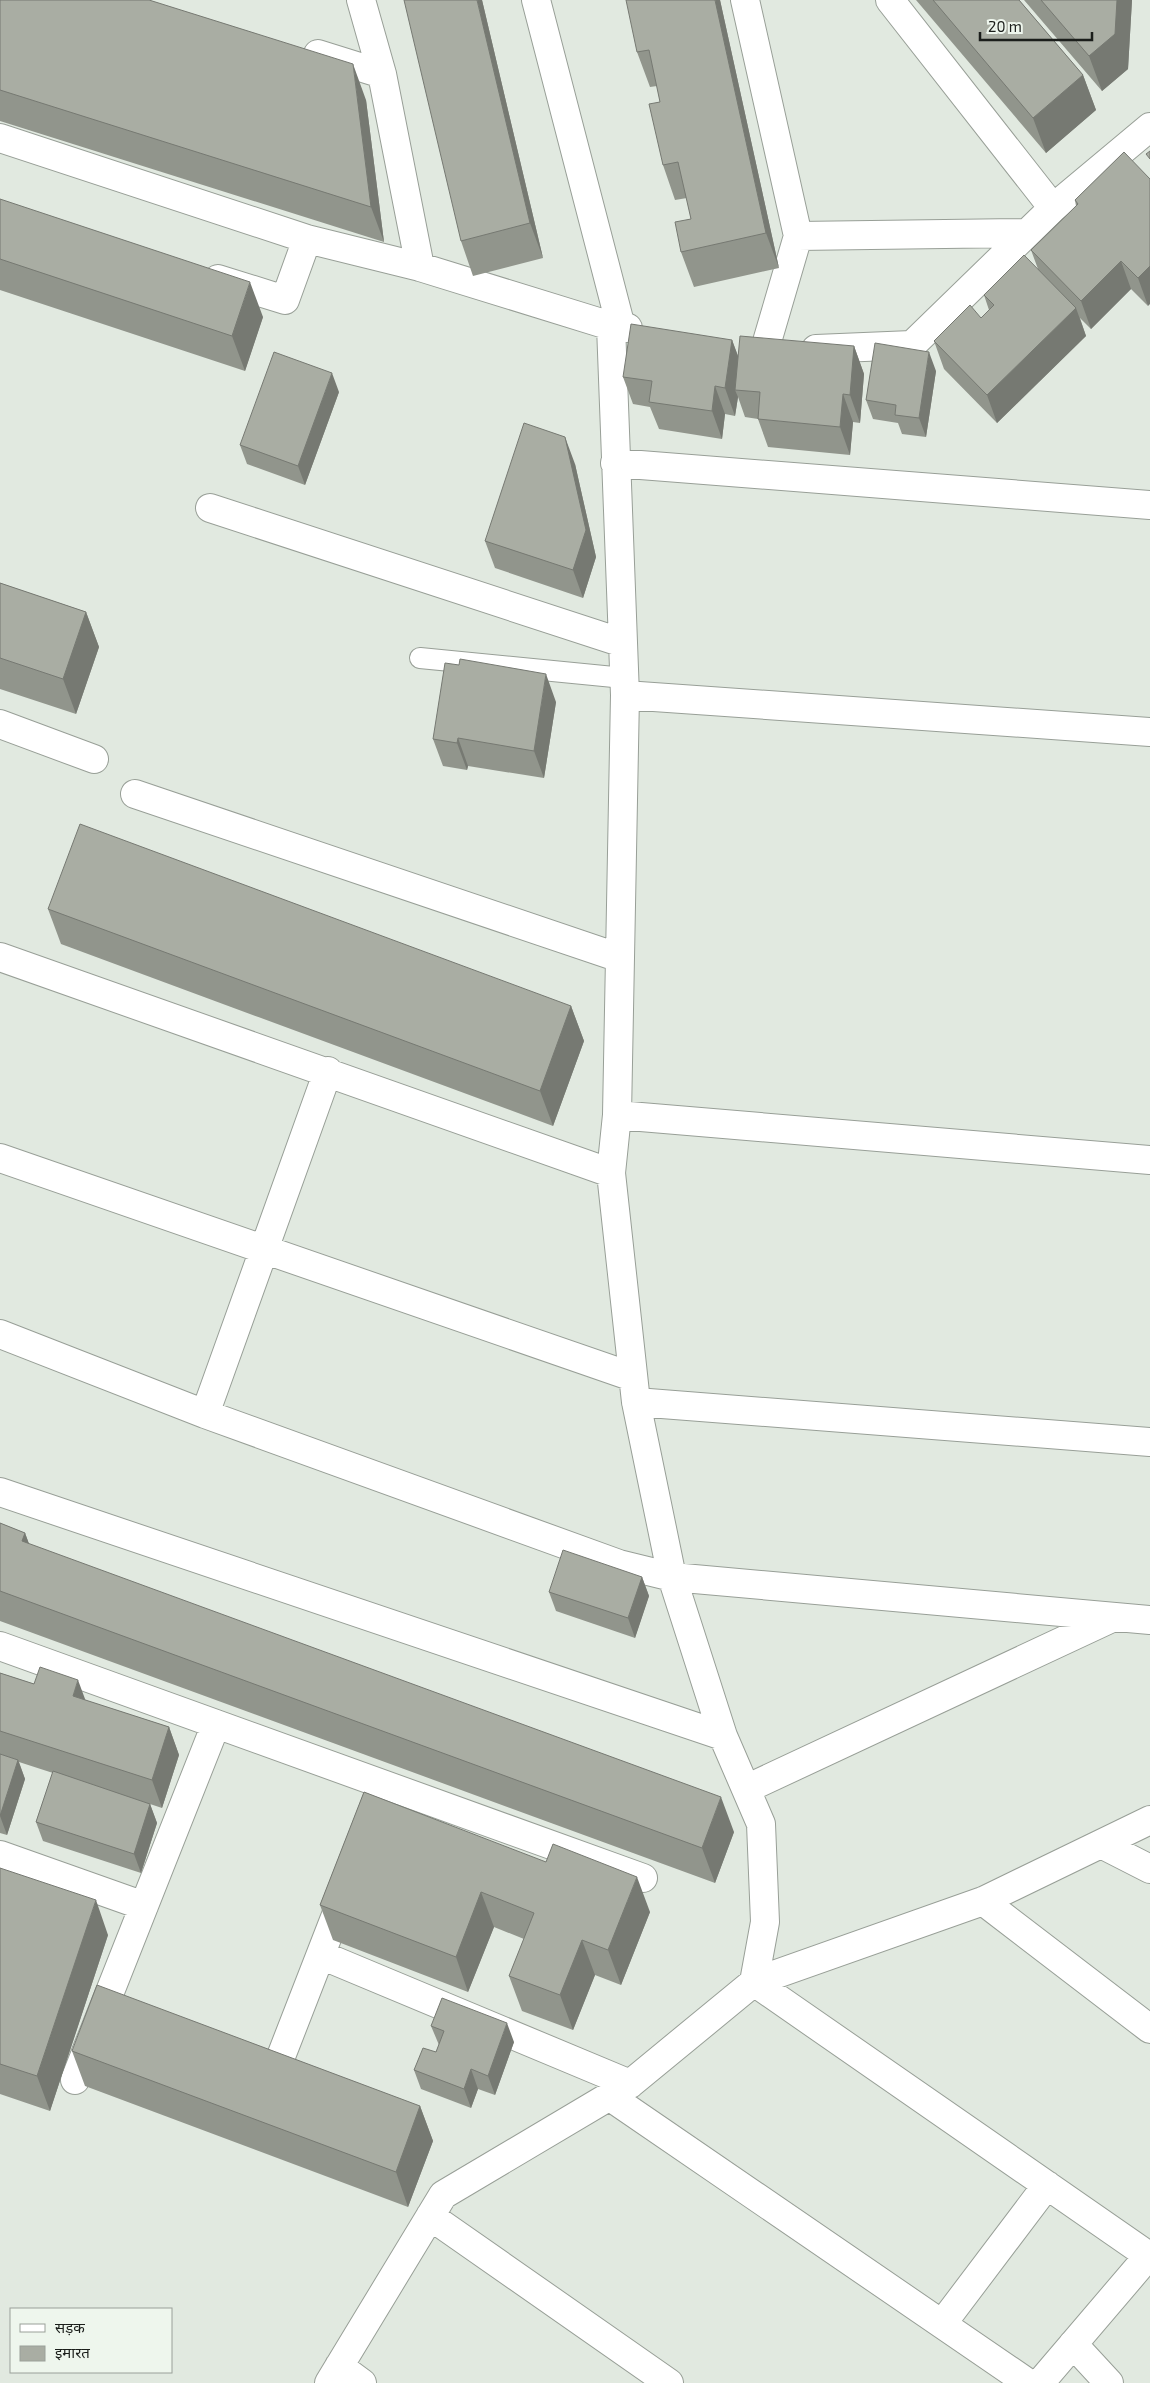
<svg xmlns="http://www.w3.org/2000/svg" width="1150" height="2383" font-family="'Exo 2','Noto Sans Devanagari',sans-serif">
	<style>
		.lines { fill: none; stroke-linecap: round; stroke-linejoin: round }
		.lane-casing { stroke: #989f97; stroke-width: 22 }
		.street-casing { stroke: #989f97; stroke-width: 30 }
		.lane { stroke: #fff; stroke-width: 20 }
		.street { stroke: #fff; stroke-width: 28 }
		.wall { fill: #91958c }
		.shaded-wall { fill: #767972 }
		.building { fill: #a9ada3; stroke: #767972 }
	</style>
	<rect width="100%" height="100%" fill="#e1e9e0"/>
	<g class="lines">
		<defs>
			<path id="lane" d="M420 658 624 678"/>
			<path id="street" d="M361 0 382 74 420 267
				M536 0 621 327
				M745 0 798 236 764 352
				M890 0 1053 208
				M318 54 382 74
				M0 138 307 239 420 267 611 326 628 328
				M798 236 1027 233
				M218 279 285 300 307 239
				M816 349 912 345 1053 208 1150 127
				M615 463 1150 505
				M210 508 623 643
				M625 695 1150 732
				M0 724 94 759
				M135 794 620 958
				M0 957 611 1173
				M328 1071 205 1414 619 1564 672 1577 1150 1620
				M617 1115 1150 1160
				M0 1158 633 1377
				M0 1334 205 1414
				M636 1402 1150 1442
				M0 1492 723 1736
				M0 1646 643 1878
				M746 1789 1114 1617
				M1101 1844 1150 1869
				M0 1855 144 1906
				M983 1901 1150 2029
				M321 1955 630 2084
				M754 1982 1149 2256
				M754 1982 983 1901 1150 1820
				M280 2059 343 1897
				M75 2080 216 1724
				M609 2096 1028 2383
				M430 2216 669 2383
				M942 2324 1047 2185
				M1073 2344 1109 2383
				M339 2366 362 2383
				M329 2383 443 2195 630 2084 754 1982 765 1922 761 1824 723 1736 672 1577 636 1402 611 1173 617 1115 625 695 611 326
				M1040 2383 1150 2254"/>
		</defs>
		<!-- lane casing -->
		<use href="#lane" class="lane-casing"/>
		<!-- street casing -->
		<use href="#street" class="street-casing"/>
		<!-- lane -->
		<use href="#lane" class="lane"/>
		<!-- street -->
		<use href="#street" class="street"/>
	</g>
	<!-- wall -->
	<path class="wall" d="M0 0 366 100 384 242 0 121Z
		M482 0 543 258 473 276 461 241Z
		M720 0 779 268 694 287 681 252 691 219 687 198 675 200 663 165 660 102 657 86 650 87 637 52Z
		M916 0H1019L1083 75 1096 110 1046 153Z
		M1024 0H1132L1128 69 1102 91Z
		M1124 152 1148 306 1131 289 1091 329 1080 318 1086 336 997 423 944 369 934 341 981 318 989 310 984 295 1038 269 1031 250 1076 206 1075 200Z
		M0 199 263 317 245 371 0 290Z
		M732 340 738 356 854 346 864 374 860 423 853 422 850 455 768 447 758 419 745 417 738 397 735 416 725 414 722 439 659 429 650 407 633 404 623 377Z
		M936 371 926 437 902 434 898 423 873 419 866 400Z
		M339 392 305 485 247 464 240 445Z
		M575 464 596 557 583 598 495 568 485 541Z
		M0 583 86 612 99 647 76 714 0 689Z
		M556 702 544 778 468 766 467 770 443 766 433 739Z
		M48 909 571 1006 584 1041 553 1126 61 944Z
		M0 1523 25 1533 29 1544 734 1832 715 1883 0 1621Z
		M642 1577 649 1596 635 1638 556 1611 549 1592Z
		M0 1673 169 1727 179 1755 162 1808 150 1804 157 1823 141 1873 43 1841 36 1822 53 1773 19 1762 25 1779 7 1835 0 1833Z
		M364 1792 650 1912 621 1985 595 1975 573 2030 522 2011 509 1976 524 1939 494 1927 468 1992 333 1940 320 1905Z
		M0 1868 108 1935 50 2111 0 2094Z
		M431 2026 514 2042 495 2095 478 2089 471 2108 421 2089 414 2070 436 2052 439 2045Z
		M72 2051 420 2106 433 2141 408 2207 85 2086Z"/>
	<!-- shaded-wall -->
	<path class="shaded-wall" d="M477 0H482L543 258 530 223Z
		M715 0H720L779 268 766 233Z
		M1117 0H1132L1128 69 1102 91 1089 56Z
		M353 64 366 100 384 242 371 207Z
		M1083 75 1096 110 1046 153 1033 118Z
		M1121 261 1131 289 1091 329 1081 301Z
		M1150 266V304L1148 306 1138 278Z
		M250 282 263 317 245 371 232 336Z
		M1076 308 1086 336 997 423 987 395Z
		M732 340 742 367 735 390 738 397 735 416 725 388Z
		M854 346 864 374 860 423 850 395Z
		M929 352 936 371 926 437 919 418Z
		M332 373 339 392 305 485 298 466Z
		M715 386 725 414 722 439 712 411Z
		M843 394 853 422 850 455 840 427Z
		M565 437 575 464 596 557 583 598 573 570Z
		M86 612 99 647 76 714 63 679Z
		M546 674 556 702 544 778 534 751Z
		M458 738 468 766 467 770 457 743Z
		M571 1006 584 1041 553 1126 540 1091Z
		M25 1533 38 1568 22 1541Z
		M642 1577 649 1596 635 1638 628 1618Z
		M78 1680 88 1707 73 1696Z
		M169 1727 179 1755 162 1808 152 1780Z
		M18 1760 25 1779 7 1835 0 1816Z
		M721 1797 734 1832 715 1883 702 1848Z
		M150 1804 157 1823 141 1873 134 1854Z
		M637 1877 650 1912 621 1985 608 1950Z
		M481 1892 494 1927 468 1992 456 1957Z
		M96 1900 108 1935 50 2111 37 2076Z
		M582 1940 595 1975 573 2030 560 1995Z
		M507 2023 514 2042 495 2095 488 2076Z
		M471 2069 478 2089 471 2108 464 2089Z
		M420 2106 433 2141 408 2207 396 2172Z"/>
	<!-- building -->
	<path class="building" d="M0 0H149L353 64 371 207 0 90Z
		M404 0H477L530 223 461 241Z
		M626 0H715L766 233 681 252 675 222 691 219 678 162 663 165 649 104 660 102 649 50 637 52Z
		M933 0H1019L1083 75 1033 118Z
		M1041 0H1117L1115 34 1089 56Z
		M1150 151V159L1146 154Z
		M1124 152 1150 179V266L1138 278 1121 261 1081 301 1031 250 1078 204 1075 200Z
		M0 199 250 282 232 336 0 259Z
		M1024 255 1076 308 987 395 934 341 970 305 981 318 994 305 984 295Z
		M631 324 732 340 725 388 715 386 712 411 649 402 652 381 623 377Z
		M740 336 854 346 850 395 843 394 840 427 758 419 760 392 735 390Z
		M875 343 929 352 919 418 895 415 896 405 866 400Z
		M274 352 332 373 298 466 240 445Z
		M524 423 565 437 586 530 573 570 485 541Z
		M0 583 86 612 63 679 0 658Z
		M460 659 546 674 534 751 458 738 457 743 433 739 445 663 459 665Z
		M80 824 571 1006 540 1091 48 909Z
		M0 1523 25 1533 22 1541 721 1797 702 1848 0 1591Z
		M563 1550 642 1577 628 1618 549 1592Z
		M40 1667 78 1680 73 1696 169 1727 152 1780 0 1731V1673L34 1684Z
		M0 1754 18 1760 0 1816Z
		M53 1771 150 1804 134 1854 36 1822Z
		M364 1792 546 1862 553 1844 637 1877 608 1950 582 1940 560 1995 509 1976 534 1913 481 1892 456 1957 320 1905Z
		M0 1868 96 1900 37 2076 0 2064Z
		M97 1985 420 2106 396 2172 72 2051Z
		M442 1998 507 2023 488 2076 471 2069 464 2089 414 2070 423 2048 436 2052 444 2031 431 2026Z"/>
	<!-- legend -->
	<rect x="10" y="2308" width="162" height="65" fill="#eef6ed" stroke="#9aa099"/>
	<rect x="20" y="2324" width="25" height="8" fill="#ffffff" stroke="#9aa099"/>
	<text x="55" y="2333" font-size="15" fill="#1b1e1b">सड़क</text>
	<rect x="20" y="2346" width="25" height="15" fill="#a9ada3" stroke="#9aa099"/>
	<text x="55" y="2358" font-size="15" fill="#1b1e1b">इमारत</text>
	<!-- scale -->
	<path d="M980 32v8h112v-8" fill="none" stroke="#1b1e1b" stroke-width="2.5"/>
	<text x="988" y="32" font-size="15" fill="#1b1e1b" stroke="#eef6ed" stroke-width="4" paint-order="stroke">20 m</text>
</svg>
